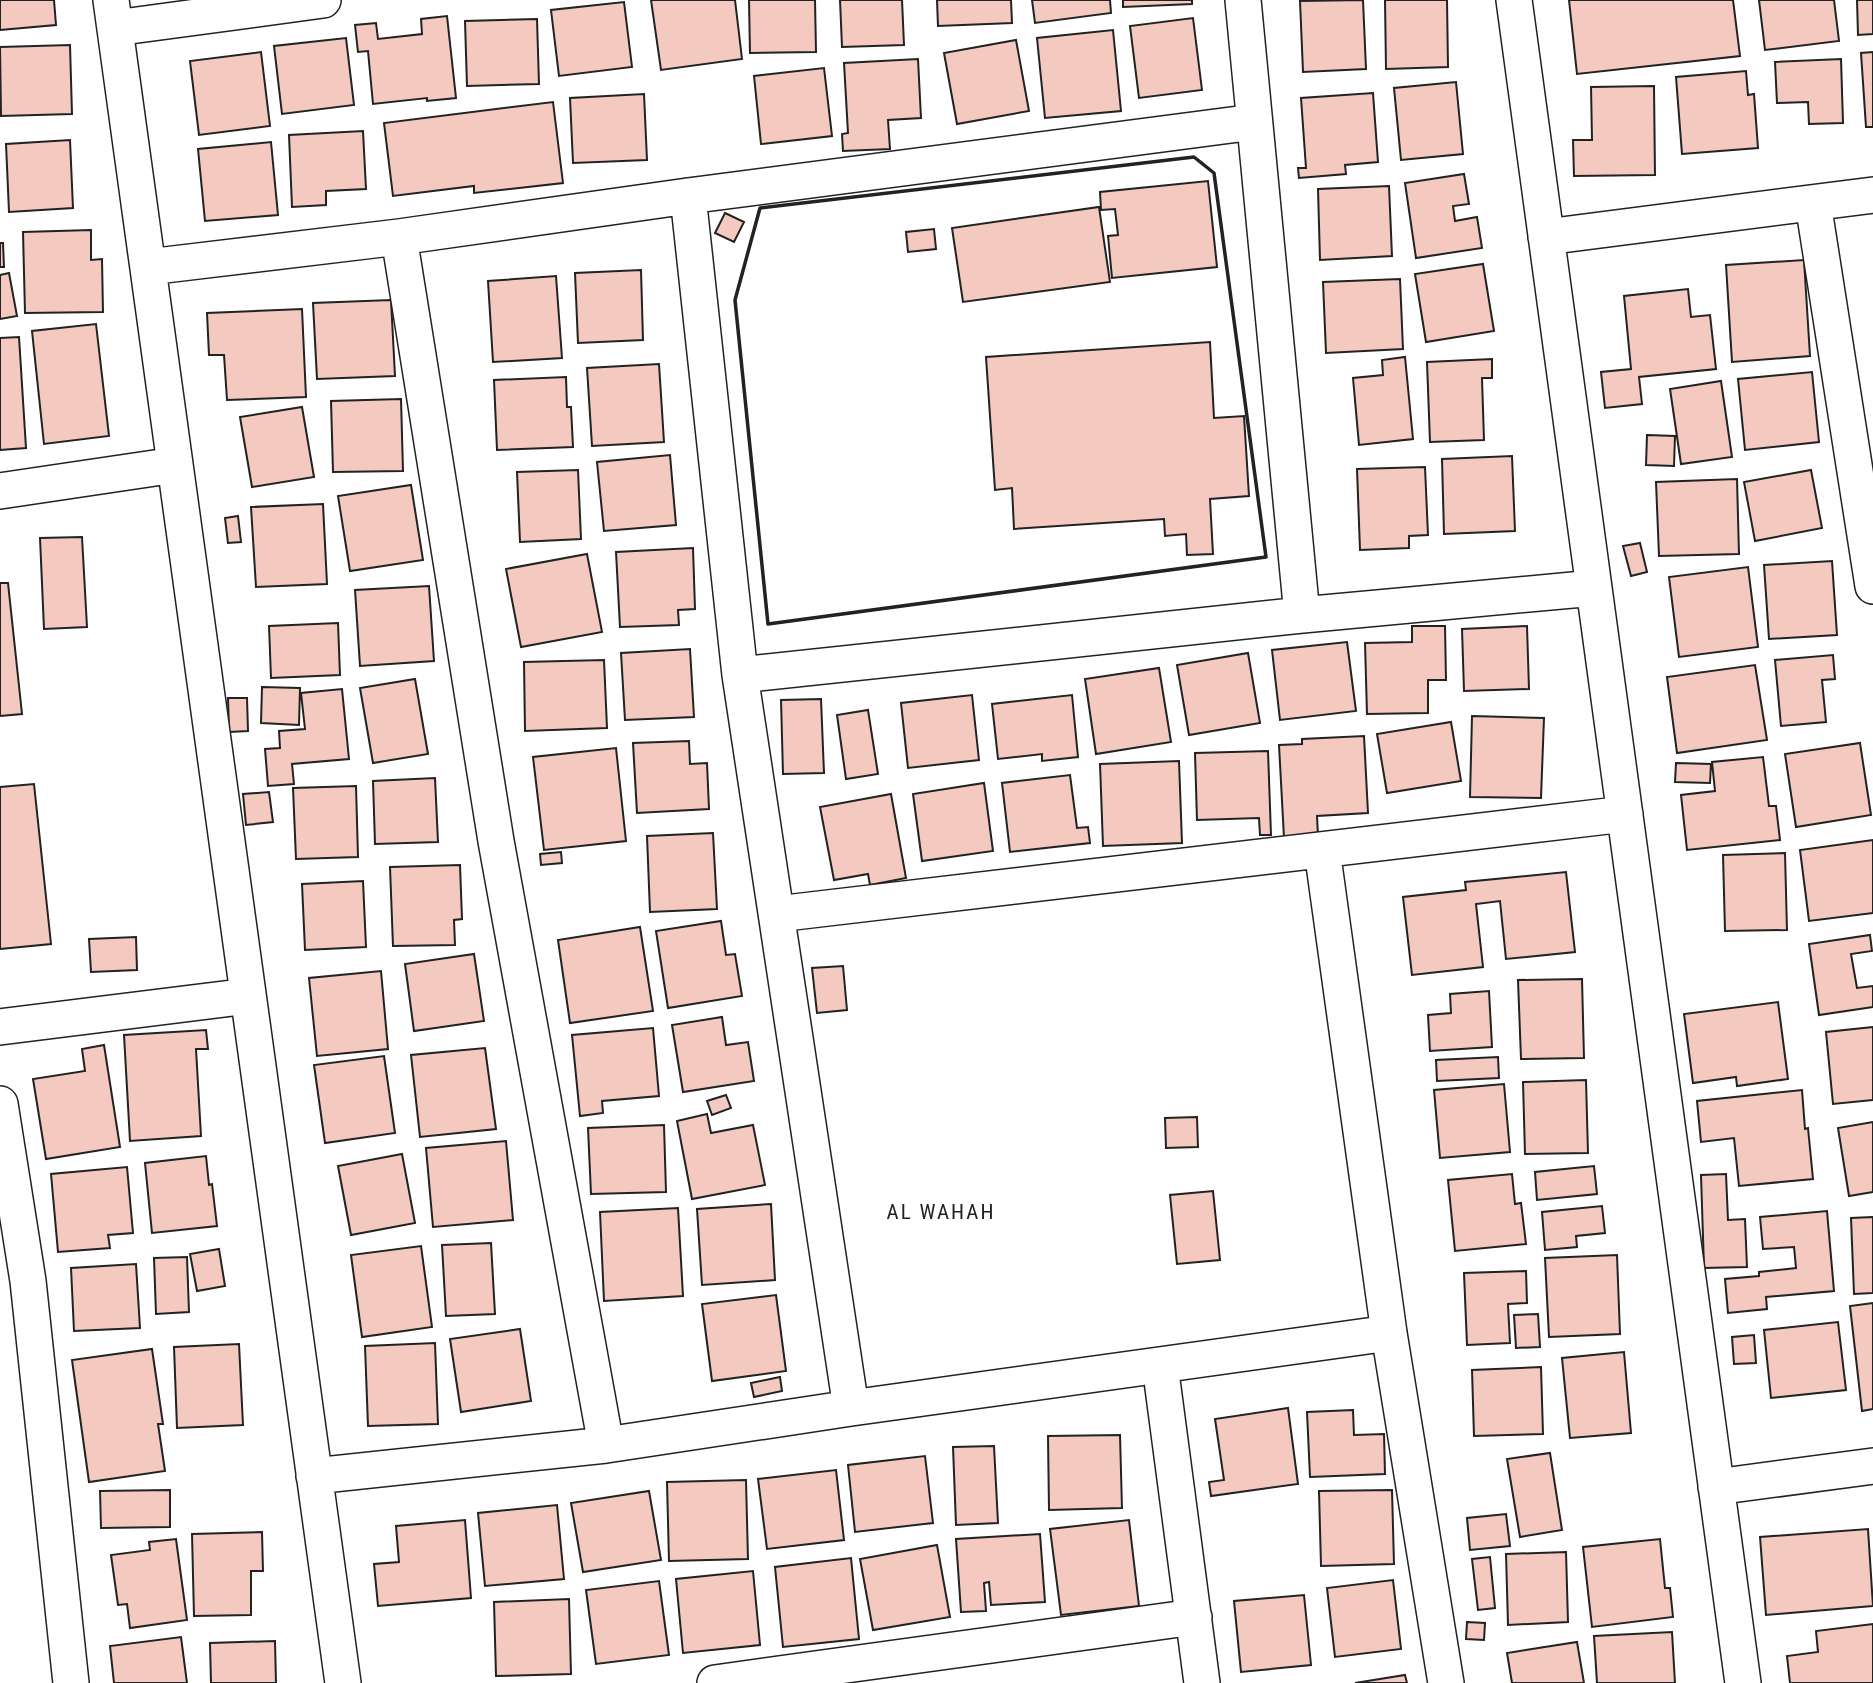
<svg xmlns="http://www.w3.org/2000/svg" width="1873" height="1683" font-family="'Roboto Condensed',sans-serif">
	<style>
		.building { fill: #f3c9c0; stroke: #222; stroke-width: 2 }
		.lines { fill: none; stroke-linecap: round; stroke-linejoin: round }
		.minor-casing { stroke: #222; stroke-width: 38 }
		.minor { stroke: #fff; stroke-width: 35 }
		.wall { stroke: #222; stroke-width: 3.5 }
		.labels { text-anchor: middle; stroke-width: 5; stroke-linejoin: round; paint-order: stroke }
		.neighbourhood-label { font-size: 21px; letter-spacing: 2px; fill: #222; stroke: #fff }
	</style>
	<rect width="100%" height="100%" fill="#fff"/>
	<!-- building -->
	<path class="building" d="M0 0H54L56 25 0 30Z
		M651 0H735L742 59 661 70Z
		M749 0H815L816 52 750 53Z
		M840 0H902L904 45 842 47Z
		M937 0H1011L1012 23 938 26Z
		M1032 0H1110L1111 13 1035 23Z
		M1123 0H1192V4L1123 7Z
		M1363 0 1366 69 1303 72 1300 1Z
		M1385 0H1447L1448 67 1386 69Z
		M1569 0H1733L1740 56 1577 74Z
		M1759 0H1834L1839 41 1765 50Z
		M1857 0H1873V34L1858 35Z
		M624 2 632 67 559 76 551 10Z
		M447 16 456 98 427 101V98L373 104 368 51 358 52 355 25 376 23 378 39 422 34 421 19Z
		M1193 18 1202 90 1139 98 1130 26Z
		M537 19 539 84 467 86 465 21Z
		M1113 30 1121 111 1045 118 1037 38Z
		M346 38 354 105 282 114 274 46Z
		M1016 40 1029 111 957 124 944 53Z
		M70 45 72 114 1 116 0 47Z
		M261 52 270 126 199 135 190 61Z
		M1873 52V127H1866L1861 53Z
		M918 59 921 118 888 120 890 149 843 151 842 134 848 133 844 63Z
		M1841 59 1843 123 1809 124 1808 102 1777 103 1775 62Z
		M824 68 832 136 761 144 754 76Z
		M1746 71 1748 95 1754 94 1758 148 1682 154 1676 77Z
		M1456 82 1463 154 1401 160 1394 88Z
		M1654 86 1655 175 1574 176 1573 140H1592L1591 87Z
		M1373 93 1378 162 1345 165 1346 174 1299 178 1298 168H1306L1301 98Z
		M644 94 647 160 573 163 570 98Z
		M553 102 563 183 474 193V186L393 196 384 123Z
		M363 131 366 189 326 191V205L292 207 289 135Z
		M70 140 73 208 9 212 6 144Z
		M271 142 278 215 205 221 198 149Z
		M1464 174 1469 204 1453 206 1455 221 1477 217 1482 248 1416 258 1405 183Z
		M1208 181 1217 267 1112 278 1108 236 1118 235 1115 209 1101 210 1100 192Z
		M1389 186 1392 256 1320 260 1318 189Z
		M1099 207 1110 282 963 302 952 228Z
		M725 213 744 222 734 242 715 233Z
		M934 229 936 249 908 252 906 232Z
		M91 230V260L102 259 103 312 25 313 23 232Z
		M0 243H3L4 267H0Z
		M1804 260 1810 356 1732 362 1726 265Z
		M1483 264 1494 331 1426 342 1415 274Z
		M641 270 643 340 578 343 575 273Z
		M9 273 17 316 0 319V275Z
		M556 276 562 358 493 362 488 281Z
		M1400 279 1403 349 1326 353 1323 282Z
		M1688 289 1691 317 1710 315 1716 369 1639 377 1642 404 1605 408 1601 372 1631 369 1624 296Z
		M391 300 395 376 317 379 313 303Z
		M302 309 306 397 227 400 224 355H209L207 313Z
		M96 324 109 436 44 444 32 331Z
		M19 337 26 448 0 450V338Z
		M1210 342 1214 418 1244 416 1249 496 1210 499 1213 554 1187 555 1186 534 1165 536 1164 519 1014 529 1012 488 995 490 986 357Z
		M1405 357 1413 439 1359 445 1353 378 1383 375 1382 360Z
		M1492 359V378H1482L1484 440 1430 442 1427 362Z
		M659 364 664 442 592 446 587 368Z
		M1812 372 1819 442 1745 450 1738 379Z
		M566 377 567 407H571L573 447 497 450 494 380Z
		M1721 381 1732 457 1681 464 1670 389Z
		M401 399 403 471 333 472 331 401Z
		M302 407 314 477 252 487 240 417Z
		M1647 435 1675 436 1674 466 1646 465Z
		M670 455 676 525 604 531 597 462Z
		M1512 456 1515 531 1444 534 1442 459Z
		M1425 467 1428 535 1409 536V548L1360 550 1357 469Z
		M578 470 581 539 520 542 517 472Z
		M1811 470 1822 528 1755 541 1744 482Z
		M1737 479 1739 554 1659 556 1656 482Z
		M411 485 423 560 350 571 338 496Z
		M323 504 327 584 256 587 251 507Z
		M238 516 241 542 228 543 225 518Z
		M82 537 87 627 44 629 40 538Z
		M1640 543 1647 572 1631 576 1623 546Z
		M693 548 695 609 678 610 679 625 620 627 616 552Z
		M587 554 602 632 521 647 506 569Z
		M1832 561 1837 635 1769 639 1764 565Z
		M1748 567 1758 647 1679 657 1669 577Z
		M0 583H8L22 714 0 716Z
		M429 586 434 661 360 666 355 590Z
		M338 623 340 675 271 678 269 626Z
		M1412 626H1445L1446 680H1428V713L1367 714 1365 643 1412 642Z
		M1527 626 1529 689 1464 691 1462 629Z
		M1347 642 1356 711 1280 720 1272 650Z
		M690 649 694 717 625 720 621 653Z
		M1248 653 1260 723 1189 735 1177 665Z
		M1833 655 1835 679 1822 680 1826 722 1781 726 1775 660Z
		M604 660 607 728 525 731 524 662Z
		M1755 665 1767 740 1677 753 1667 677Z
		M1159 668 1171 742 1096 754 1085 679Z
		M415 679 428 754 373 763 360 688Z
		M262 687 300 688 299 725 261 723Z
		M342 689 349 759 292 764 294 784 268 786 265 749 280 748 279 731 305 729 301 693Z
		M972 695 979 760 908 768 901 703Z
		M1072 695 1078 757 1042 761V754L998 759 992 704Z
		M228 698H247L248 731 229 732Z
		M821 699 824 773 783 774 781 700Z
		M868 710 878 774 846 779 837 715Z
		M1472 716 1544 718 1541 798 1470 797Z
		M1451 722 1461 781 1387 793 1377 734Z
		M1364 736 1368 813 1317 816 1318 836 1284 838 1279 745 1302 744V739Z
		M689 741 690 764 707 763 709 809 637 813 633 743Z
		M1860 743 1871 815 1796 827 1785 754Z
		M616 748 626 841 544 850 533 757Z
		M1268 751 1271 835H1260L1259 818 1197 820 1195 753Z
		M1763 757 1769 806H1776L1780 840 1687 850 1681 795 1715 791 1712 762Z
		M1179 761 1182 843 1103 846 1100 764Z
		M1676 763 1711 764 1710 783 1675 782Z
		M1070 775 1077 828 1088 827 1090 843 1010 852 1002 783Z
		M435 778 438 842 375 844 373 781Z
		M984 783 993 851 922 861 913 794Z
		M34 784 51 944 0 949V787Z
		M356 786 358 857 296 859 293 788Z
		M269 792 273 822 246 825 243 794Z
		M891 794 906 878 870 885 868 874 834 880 820 807Z
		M713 833 717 909 650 912 647 836Z
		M1873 840V913L1809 921 1800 850Z
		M561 852 562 863 541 865 540 854Z
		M1785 853 1787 930 1725 931 1723 855Z
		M460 865 462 919 454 920 455 945 393 946 390 867Z
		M1566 872 1575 952 1506 959 1500 901 1476 904 1483 967 1412 975 1403 897 1466 890 1465 882Z
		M363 881 366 947 305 950 302 884Z
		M721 921 726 955 735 954 742 996 668 1008 656 931Z
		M640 927 653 1011 570 1023 558 940Z
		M1870 935 1872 951 1851 954 1857 988 1873 986V1007L1819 1015 1809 944Z
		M136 937 137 970 91 972 89 939Z
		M474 954 484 1021 414 1031 405 964Z
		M843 966 847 1010 817 1013 812 968Z
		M381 971 388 1049 317 1056 309 978Z
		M1582 979 1584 1058 1521 1059 1518 980Z
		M1489 991 1492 1047 1430 1051 1428 1015 1451 1013 1450 994Z
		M1778 1002 1788 1079 1737 1086 1736 1077 1693 1083 1684 1014Z
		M722 1017 726 1045 748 1042 754 1081 683 1092 672 1025Z
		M1873 1027V1100L1833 1104 1826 1032Z
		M653 1028 659 1096 602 1101 603 1113 580 1116 572 1035Z
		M206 1030 208 1049H196L201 1136 130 1141 124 1035Z
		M104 1045 120 1147 46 1159 33 1079 85 1071 82 1049Z
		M485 1048 496 1129 420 1137 411 1055Z
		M384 1056 395 1133 325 1143 314 1065Z
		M1498 1057 1499 1078 1437 1081 1436 1060Z
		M1586 1080 1588 1153 1525 1154 1523 1082Z
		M1504 1084 1510 1152 1440 1158 1434 1090Z
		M1802 1090 1805 1129 1808 1128 1813 1179 1739 1186 1734 1138 1701 1142 1697 1101Z
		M726 1095 731 1108 712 1115 707 1101Z
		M707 1114 711 1133 753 1125 765 1185 692 1199 677 1121Z
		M1197 1117 1198 1147 1166 1148 1165 1118Z
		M1873 1122V1192L1849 1196 1838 1128Z
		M664 1125 666 1192 591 1194 588 1128Z
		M506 1141 513 1220 433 1227 426 1148Z
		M402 1154 415 1223 351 1235 338 1166Z
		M206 1156 209 1185 212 1184 217 1226 152 1233 145 1163Z
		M1594 1166 1597 1194 1537 1200 1535 1172Z
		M127 1167 133 1233 108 1235 110 1248 58 1252 51 1174Z
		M1512 1174 1515 1204 1521 1203 1526 1244 1455 1251 1448 1180Z
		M1726 1174 1728 1220 1745 1219 1747 1267 1704 1268 1701 1175Z
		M1213 1191 1220 1260 1177 1264 1170 1195Z
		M771 1204 775 1280 702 1285 697 1209Z
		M1602 1206 1605 1233 1576 1236 1577 1247 1545 1250 1542 1212Z
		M678 1208 683 1296 604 1301 600 1212Z
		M1827 1211 1834 1291 1766 1297 1767 1309 1728 1313 1725 1279 1759 1276V1272L1796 1268 1794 1247 1763 1249 1760 1217Z
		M1873 1217V1293L1854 1294 1851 1218Z
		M491 1243 495 1314 446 1316 442 1245Z
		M421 1246 432 1327 362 1337 351 1255Z
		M219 1249 225 1286 197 1291 190 1254Z
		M1617 1255 1620 1334 1549 1337 1545 1258Z
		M187 1257 189 1312 156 1314 154 1258Z
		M136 1264 140 1328 74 1331 71 1268Z
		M1526 1271 1527 1303 1508 1304 1510 1343 1467 1345 1464 1273Z
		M776 1295 786 1371 712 1381 702 1304Z
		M1873 1303V1409L1862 1411 1850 1306Z
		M1538 1314 1540 1347 1516 1348 1514 1315Z
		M1838 1322 1846 1390 1771 1398 1764 1330Z
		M520 1329 531 1401 461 1412 450 1339Z
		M1754 1335 1756 1363 1734 1364 1732 1337Z
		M435 1343 438 1424 368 1426 365 1346Z
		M239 1344 243 1425 177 1428 174 1347Z
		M152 1349 163 1424H158L165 1471 89 1482 72 1360Z
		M1624 1352 1631 1433 1570 1438 1562 1358Z
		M1541 1367 1543 1434 1474 1436 1472 1370Z
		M780 1377 782 1391 754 1397 751 1383Z
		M1288 1408 1298 1484 1211 1496 1209 1482 1224 1480 1215 1419Z
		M1353 1410 1354 1435 1384 1434 1385 1474 1310 1477 1307 1412Z
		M1120 1435 1122 1508 1049 1510 1048 1436Z
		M994 1446 998 1523 956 1525 953 1447Z
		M1550 1453 1562 1530 1520 1537 1507 1459Z
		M925 1456 933 1523 855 1532 848 1465Z
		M836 1470 844 1540 767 1549 758 1479Z
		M746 1480 748 1559 669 1561 667 1482Z
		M170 1490V1527L101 1528 100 1491Z
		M1392 1490 1394 1564 1321 1566 1319 1491Z
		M649 1491 661 1560 583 1572 571 1503Z
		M557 1505 564 1579 485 1586 478 1513Z
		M1506 1514 1510 1546 1470 1550 1467 1518Z
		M465 1520 471 1598 378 1606 374 1564 399 1562 396 1526Z
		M1129 1520 1139 1606 1061 1615 1050 1529Z
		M1868 1529 1873 1606 1766 1615 1760 1537Z
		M262 1532 263 1571H251V1615L194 1616 192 1534Z
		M1040 1534 1045 1602 991 1605 989 1582 984 1583 986 1611 961 1612 956 1539Z
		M176 1539 187 1620 130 1628 127 1604 118 1605 111 1555 150 1550 149 1542Z
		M1660 1539 1665 1588H1670L1673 1617 1592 1627 1583 1547Z
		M937 1545 950 1617 873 1630 860 1559Z
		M1566 1552 1568 1622 1508 1625 1506 1554Z
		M1490 1557 1495 1608 1478 1610 1472 1559Z
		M851 1558 859 1639 783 1647 775 1567Z
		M753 1571 760 1645 683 1653 676 1579Z
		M1393 1580 1401 1649 1335 1657 1327 1588Z
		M659 1581 669 1655 596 1664 586 1590Z
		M1304 1595 1311 1665 1241 1672 1234 1601Z
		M569 1599 571 1674 496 1676 494 1602Z
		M1467 1622 1485 1623 1484 1640 1466 1639Z
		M1873 1624V1683H1790L1787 1656 1818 1652 1816 1631Z
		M1672 1632 1675 1683H1597L1594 1636Z
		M181 1637 187 1683H114L110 1646Z
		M275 1641 276 1683H211L210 1643Z
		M1577 1642 1584 1683H1512L1507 1653Z
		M1405 1675 1407 1683H1355Z"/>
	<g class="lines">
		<defs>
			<path id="minor" d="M111 0 343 1683
				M1243 0 1302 615
				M1514 0 1743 1683
				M115 28 323 0
				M688 196 740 675 851 1408
				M1813 203 1873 586
				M399 237 496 841 606 1445
				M1546 237 1873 195
				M148 267 399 237 688 196 1254 122
				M0 491 175 465
				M740 675 1302 615 1594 588
				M1322 850 1389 1333 1446 1683
				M777 914 1625 814
				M0 1027 248 996
				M0 1104 28 1281 71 1683
				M1160 1365 1202 1683
				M314 1476 606 1445 851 1408 1389 1333
				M1716 1487 1873 1466
				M715 1683 1194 1617"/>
		</defs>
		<!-- minor casing -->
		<use href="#minor" class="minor-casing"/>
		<!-- minor -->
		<use href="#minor" class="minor"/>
		<!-- wall -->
		<path class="wall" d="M1194 157 1214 173 1266 557 768 624 735 300 760 208Z"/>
	</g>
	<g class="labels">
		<!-- neighbourhood labels -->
		<g class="neighbourhood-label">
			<text x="941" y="1219">AL WAHAH</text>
		</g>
	</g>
</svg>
